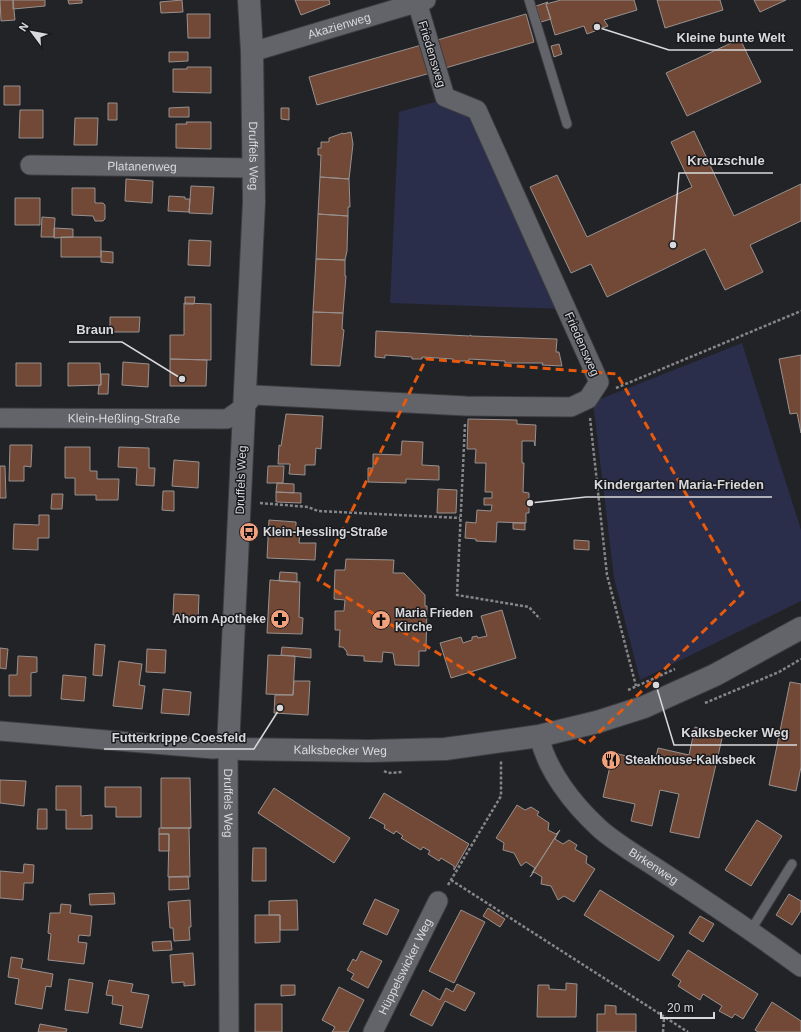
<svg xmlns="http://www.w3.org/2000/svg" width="801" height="1032" font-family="Arial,sans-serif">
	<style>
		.green { fill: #2a2e4a }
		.building { fill: #724937; stroke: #97918f }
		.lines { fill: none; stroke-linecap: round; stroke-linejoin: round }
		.service-casing { stroke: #3d3d41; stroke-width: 11 }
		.minor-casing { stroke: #3d3d41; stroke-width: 21 }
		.tertiary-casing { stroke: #3d3d41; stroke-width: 24 }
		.path { stroke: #86868a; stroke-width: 2.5; stroke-dasharray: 3 2; stroke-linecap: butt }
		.service { stroke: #636469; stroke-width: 9 }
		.minor { stroke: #636469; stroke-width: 19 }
		.tertiary { stroke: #636469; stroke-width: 22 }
		.marked { fill: none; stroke: #e8590c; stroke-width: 3; stroke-dasharray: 8 5; stroke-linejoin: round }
		.labels { text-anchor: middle; stroke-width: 3; stroke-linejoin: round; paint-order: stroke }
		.street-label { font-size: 12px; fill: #d9d9dc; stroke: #191a1e }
		.poi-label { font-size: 12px; font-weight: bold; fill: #d9d9dc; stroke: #191a1e; text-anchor: start }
		.leader { fill: none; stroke: #d9d9dc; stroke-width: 1.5 }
		.callout-dot { fill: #d9d9dc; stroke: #191a1e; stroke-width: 1.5 }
		.callout-label { font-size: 13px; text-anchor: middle; font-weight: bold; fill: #d9d9dc; stroke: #191a1e; stroke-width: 3; stroke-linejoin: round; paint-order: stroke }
	</style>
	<rect width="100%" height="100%" fill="#222327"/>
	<!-- green -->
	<path class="green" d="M445 99 475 111 564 309 390 303 399 112Z
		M742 343 801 530V601L640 680 614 578 593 402Z"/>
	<!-- building -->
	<path class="building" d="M0 0H13L15 20 1 21Z
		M13 0H45V6L13 9Z
		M68 0H82V3L69 4Z
		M182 0 183 12 161 13 160 2Z
		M295 0H329L330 4 301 15Z
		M561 0H634L637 10 604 20 608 26 587 34 584 26 555 35 546 4Z
		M657 0H720L723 10 665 28Z
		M754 0H786L760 12Z
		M548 2 546 4 551 19 541 22 536 6Z
		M187 14H210V38H188Z
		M526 14 534 42 442 69 434 41Z
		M740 39 761 82 687 116 666 73Z
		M425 44 434 72 317 105 309 77Z
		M559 44 562 54 554 57 551 46Z
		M169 52H188V61L169 62Z
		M187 67H211V93L173 92V69H187Z
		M4 86H20V105H4Z
		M108 103H117V120H108Z
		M189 107V117H169V108Z
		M281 108H289V120L281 119Z
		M20 110H43V138H19Z
		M75 118H98L97 145H74Z
		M186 122H211V149L176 148V124H187Z
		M694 131 734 216 801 184V221L750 245 763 272 725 290 705 249 607 297 591 264 571 273 530 187 557 175 587 237 692 187 671 142Z
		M351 132 353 144 349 179 320 177 321 155H318V148H321V142H329V138L343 133V134Z
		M320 177 349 179 350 207H348V216L318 214Z
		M126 179 153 181 152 203 125 201Z
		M191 186 214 187 212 214 189 213Z
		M72 188H95V203H103L105 205V219L103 221H95L93 216 72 215Z
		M169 196 185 197V199H190L189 212 168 211Z
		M15 198H40V225H15Z
		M318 214 348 216 347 251 345 260 316 259Z
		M42 217 55 218 54 237H41Z
		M54 228 73 229V237L54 238Z
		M61 237H101V257H61Z
		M189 240 211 241 210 266 188 265Z
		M101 251 113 252V263L101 262Z
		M316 259 345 260V276H346L343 313 313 312Z
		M185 297H195L194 304H185Z
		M184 303 211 304V360L170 359V335H184Z
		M313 312 343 313 342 329 344 330 340 366 311 365Z
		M110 317H140L139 332H110Z
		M376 331 469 336 471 335V336L557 339 556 352H559L562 366 542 365 543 363H505V361L469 359V361H453V359L422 357V359H412V357L385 355V358L375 357Z
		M801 355V433L797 413 790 414 779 359Z
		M170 359 207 360 206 386H170Z
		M123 362 149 364 148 387 122 385Z
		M16 363H41V386H16Z
		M68 363H100L101 385 68 386Z
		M101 374H109L108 394H98L99 385H101Z
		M286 414 323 416 321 449 316 448 315 465H305V475L289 474 290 464H278L279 445 281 446Z
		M468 419 517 420V424L536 425 535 446 534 441H522V463H524L523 492 529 493V513H526V523L497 522 496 542 476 541V539L465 538 466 522 476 523 477 510 491 511 492 505H484V498H492V492H485L486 463H475L476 449H467Z
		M402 441 423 442 422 465 439 466V480L406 479V483L368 482V468H373V454L401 455Z
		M10 445H32L31 467 24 466V481H9Z
		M65 447H90V471H97V479H119L118 500H96V495H75V478H65Z
		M119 447 149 448V468H155L154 486 136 485 137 468 118 467Z
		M174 460 199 462 198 488 172 486Z
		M0 466H5L6 498H0Z
		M268 466H284L283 483H267Z
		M277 483 294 484V493L276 492Z
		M438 489 457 490 456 513H437Z
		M163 491H174V511L162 510Z
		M276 492 301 493V503L276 502Z
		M52 494H63L62 509H51Z
		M39 515H49V538H38V550L13 549 14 524 39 525Z
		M269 520 296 522V532H300L299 543H316L315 560 267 558Z
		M513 523H525V530L513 529Z
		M574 540 589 541V550L574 549Z
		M346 559 394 560 393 573H404L425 595V606H427L426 651H419V666L395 665 393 653 383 652 382 662 364 661V656L347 655V652L343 647H339L340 630H335V611H344L345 600 334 599 335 570H345Z
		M280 572 297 573V582L279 581Z
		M270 580 300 582 299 617 303 618 302 634 267 633Z
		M174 594 199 595 198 623 183 622 184 615H173Z
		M502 610 516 658 451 678 440 643 461 637 463 643 472 640V637L477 636 478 638 487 636 481 616Z
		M95 644 105 645 102 676 93 675Z
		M282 647 311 649V658L281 655Z
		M0 648 8 649 6 669 0 668Z
		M147 649 166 650 165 673 146 672Z
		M268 655 295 656 293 695 266 694Z
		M18 656 37 657V672L31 673V696H9V675H17Z
		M119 661 142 664 139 685 145 686 142 709 113 706Z
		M63 675 86 677 84 701 61 699Z
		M294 681H310L308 715 274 713 275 695H293Z
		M790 682 801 684V767L796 791 769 785Z
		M163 689 191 692 189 715 161 713Z
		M695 727 723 734 699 838 670 832 679 794 660 790 652 826 631 821 635 804 603 797 613 753 655 762 658 748 689 755Z
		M161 778H190L191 828H161Z
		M0 780 26 781 24 806 0 803Z
		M56 786H81V816L92 815V829H66V810H56Z
		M105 787H141V817H116V807H105Z
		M274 788 350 838 334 863 258 813Z
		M384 793 469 844 454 870V866L441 858 439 861 428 854 430 851 423 847 421 850 401 838 403 836 396 831 394 834 384 828 385 825 371 817 369 819Z
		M517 805 525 810 531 807 539 812 537 815 549 823 548 830 556 834 560 830 532 873 535 868 526 862 521 866 514 853 503 850 504 843 496 838Z
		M38 809H47V829H37Z
		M757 820 782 836 751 886 725 870Z
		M159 828H191H189L190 877H168L169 834H159Z
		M558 833 555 839 563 844 569 840 577 845 575 849 587 856 586 863 595 869 574 902 564 896 558 900 551 886 541 884 542 877 534 872 530 877Z
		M159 834H169V851H159Z
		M253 848H266V881H252Z
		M24 864 34 865 33 883H24L23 900 0 898V871L23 873Z
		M188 876 189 889 169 890V877Z
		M600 890 674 936 659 961 584 915Z
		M114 893 115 904 90 905 89 894Z
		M789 894 801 901V911L792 925 776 915Z
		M375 899 399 910 387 935 363 924Z
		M190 900 191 927H189L190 940 174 941 173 928H170L168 902Z
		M297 900 298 930H280V915H269V901Z
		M61 904 71 905 70 913 92 916 90 936 79 935 78 942 87 943 84 964 48 960 51 934 48 933 50 913H60Z
		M488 908 505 919 500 927 483 916Z
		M461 910 485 922 454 983 429 971Z
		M255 915H280V942L255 943Z
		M700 916 714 924 703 942 689 933Z
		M171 941 172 950 153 951 152 942Z
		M688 950 758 994 743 1019 735 1014 732 1018 719 1011 722 1006 703 994 700 1000 678 986 681 981 672 975Z
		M361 951 382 961 368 988 351 979 354 974 347 970 353 959 356 961Z
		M193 953 195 985 184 986V982L172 983 170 955Z
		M11 957 23 959 21 968 53 974 51 987 46 986 42 1009 15 1004 19 979 8 977Z
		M69 979 93 983 88 1013 65 1010Z
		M109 980 133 984 131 992 149 995 142 1028 120 1024 123 1006 112 1004 113 996 106 995Z
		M566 983 577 984 576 1017H537L538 985H549V989L566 990Z
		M457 984 475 993 465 1011 445 1001 432 1026 410 1015 423 990 440 1000 446 988 453 992Z
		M281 985H295V995L281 996Z
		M339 987 364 1000 348 1032H332L335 1027 322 1020Z
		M772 1002 801 1021V1032H758L755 1030Z
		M255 1004H282V1032H255Z
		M605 1005 616 1006V1014H636V1032H597V1014H605Z
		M40 1024 67 1029 66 1032H38Z"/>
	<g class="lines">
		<defs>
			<path id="service" d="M529 0 567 124
				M751 930 792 864"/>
			<g id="minor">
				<path id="s1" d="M252 52 426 0"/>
				<path id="s2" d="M30 165 253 168"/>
				<path id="s3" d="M0 418 227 419 244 407 254 395 466 406 571 407 588 399 599 382 477 110 445 97 417 2"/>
				<path id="s4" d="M0 731 213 749 228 747 229 1032"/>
				<path id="s5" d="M539 736C547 771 573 804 599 828 615 843 645 860 664 873 710 903 756 934 801 967"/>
				<path id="s6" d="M373 1032 438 901"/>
			</g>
			<g id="tertiary">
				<path id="s7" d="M249 0 252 52 254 202 228 747 240 749 369 751 445 749 539 736 597 722 644 707 715 675 801 628"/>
			</g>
		</defs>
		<!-- service casing -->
		<use href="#service" class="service-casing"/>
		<!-- minor casing -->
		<use href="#minor" class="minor-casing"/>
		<!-- tertiary casing -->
		<use href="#tertiary" class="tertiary-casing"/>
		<!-- path -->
		<path class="path" d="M616 388 801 311
			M590 418 607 575 636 686
			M465 424 457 595 529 607 540 619
			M260 503 308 507 318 511 460 518
			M628 690 675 669
			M705 703 779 672 801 659
			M384 771 388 773 403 772
			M451 880 688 1032
			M448 885 501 796V761
			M663 1032 664 1018"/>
		<!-- service -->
		<use href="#service" class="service"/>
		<!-- minor -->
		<use href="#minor" class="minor"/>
		<!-- tertiary -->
		<use href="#tertiary" class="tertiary"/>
	</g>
	<!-- marked area -->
	<path class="marked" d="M426 359 617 374 743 593 587 744 318 580Z"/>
	<!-- icons -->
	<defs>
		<symbol id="bus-disc" viewBox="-11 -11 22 22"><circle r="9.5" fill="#f2a17e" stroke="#191a1e"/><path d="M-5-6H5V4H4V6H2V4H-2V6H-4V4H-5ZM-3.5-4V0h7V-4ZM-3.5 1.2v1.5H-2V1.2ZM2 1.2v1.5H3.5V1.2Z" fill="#111"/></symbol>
		<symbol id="pharmacy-disc" viewBox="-11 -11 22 22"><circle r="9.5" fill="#f2a17e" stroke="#191a1e"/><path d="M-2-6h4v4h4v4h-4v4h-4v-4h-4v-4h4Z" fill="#111"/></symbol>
		<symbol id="church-disc" viewBox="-11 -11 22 22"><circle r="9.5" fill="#f2a17e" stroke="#191a1e"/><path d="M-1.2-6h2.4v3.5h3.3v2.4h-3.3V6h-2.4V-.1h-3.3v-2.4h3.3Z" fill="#111"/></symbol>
		<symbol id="restaurant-disc" viewBox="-11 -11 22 22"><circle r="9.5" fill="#f2a17e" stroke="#191a1e"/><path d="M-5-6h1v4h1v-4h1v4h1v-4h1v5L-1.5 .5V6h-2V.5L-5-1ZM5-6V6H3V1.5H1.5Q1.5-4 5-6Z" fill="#111"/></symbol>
	</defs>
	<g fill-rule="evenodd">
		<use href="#bus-disc" x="238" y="521" width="22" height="22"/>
		<use href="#pharmacy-disc" x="269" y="608" width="22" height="22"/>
		<use href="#church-disc" x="370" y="609" width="22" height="22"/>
		<use href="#restaurant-disc" x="600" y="749" width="22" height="22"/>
	</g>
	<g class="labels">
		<!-- street labels -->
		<g class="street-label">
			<text dy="4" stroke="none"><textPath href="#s1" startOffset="91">Akazienweg</textPath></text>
			<text transform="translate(432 54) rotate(73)" y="4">Friedensweg</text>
			<text dy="4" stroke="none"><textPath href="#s7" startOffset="156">Druffels Weg</textPath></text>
			<text dy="4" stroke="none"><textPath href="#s2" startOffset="112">Platanenweg</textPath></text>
			<text transform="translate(582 344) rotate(66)" y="4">Friedensweg</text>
			<text dy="4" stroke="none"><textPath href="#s3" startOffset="124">Klein-Heßling-Straße</textPath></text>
			<text transform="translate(241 480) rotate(-88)" y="4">Druffels Weg</text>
			<text dy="4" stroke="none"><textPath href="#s7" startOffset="860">Kalksbecker Weg</textPath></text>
			<text dy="4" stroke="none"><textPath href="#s4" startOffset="285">Druffels Weg</textPath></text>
			<text dy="4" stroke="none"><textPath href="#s5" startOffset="178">Birkenweg</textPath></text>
			<text dy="4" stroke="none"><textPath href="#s6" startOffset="73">Hüppelswicker Weg</textPath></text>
		</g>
		<!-- poi labels -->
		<g class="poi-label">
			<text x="263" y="536">Klein-Hessling-Straße</text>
			<text x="395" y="617">Maria Frieden<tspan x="395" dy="14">Kirche</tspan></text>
			<text x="266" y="623" text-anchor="end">Ahorn Apotheke</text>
			<text x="625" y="764">Steakhouse-Kalksbeck</text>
		</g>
	</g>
	<!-- callouts -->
	<path class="leader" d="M597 27L669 50H793M673 245L679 173H773M182 379L122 342H69M530 503L586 497H772M656 685L674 745H797M280 708L254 749H104"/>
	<g class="callout-dot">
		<circle cx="597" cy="27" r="4"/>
		<circle cx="673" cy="245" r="4"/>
		<circle cx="182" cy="379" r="4"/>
		<circle cx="530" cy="503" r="4"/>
		<circle cx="656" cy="685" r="4"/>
		<circle cx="280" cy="708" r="4"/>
	</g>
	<g class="callout-label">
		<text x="731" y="42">Kleine bunte Welt</text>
		<text x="726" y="165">Kreuzschule</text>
		<text x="95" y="334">Braun</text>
		<text x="679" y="489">Kindergarten Maria-Frieden</text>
		<text x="735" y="737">Kalksbecker Weg</text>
		<text x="179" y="742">Futterkrippe Coesfeld</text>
	</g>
	<!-- north arrow -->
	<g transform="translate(32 32) rotate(302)" stroke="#191a1e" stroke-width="3" paint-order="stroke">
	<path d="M0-3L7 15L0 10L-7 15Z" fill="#d9d9dc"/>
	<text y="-6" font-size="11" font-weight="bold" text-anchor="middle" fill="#d9d9dc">N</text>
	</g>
	<!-- scale -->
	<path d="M661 1012v6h53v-6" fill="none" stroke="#d9d9dc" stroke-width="2"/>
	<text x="667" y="1012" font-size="12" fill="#d9d9dc" stroke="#191a1e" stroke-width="3" paint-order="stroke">20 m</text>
</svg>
